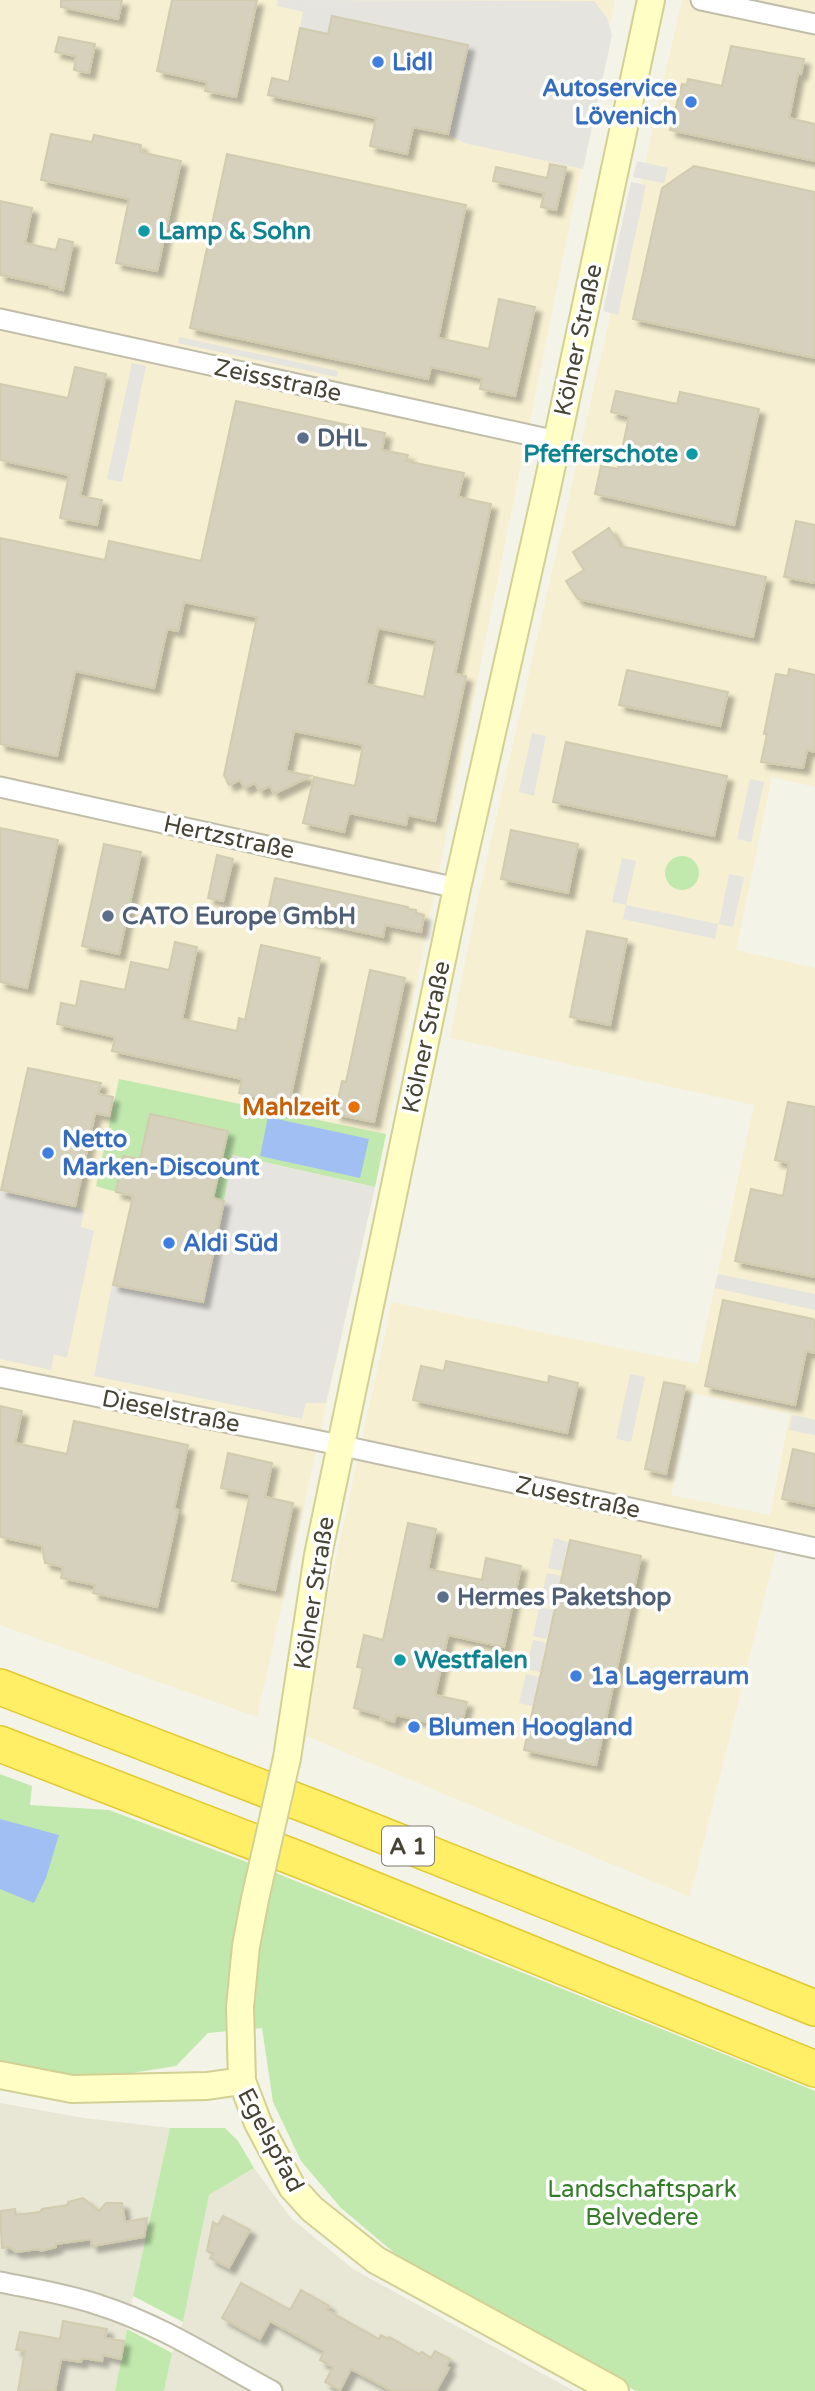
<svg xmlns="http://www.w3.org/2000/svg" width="815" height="2391" font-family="'Varela Round',sans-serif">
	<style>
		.residential { fill: #e8e6d4 }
		.commercial { fill: #f6efd1; fill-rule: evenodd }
		.green { fill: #c1e9ae }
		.parking { fill: #e5e4df }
		.water { fill: #a1bff3 }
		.building { fill: #d6d1bc; stroke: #d1cbaf; stroke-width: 2; fill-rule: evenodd; filter: url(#shadow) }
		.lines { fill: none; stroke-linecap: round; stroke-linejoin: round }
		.street-casing { stroke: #c0bda9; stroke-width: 23 }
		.secondary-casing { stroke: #d2d093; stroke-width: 30 }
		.highway-casing { stroke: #e2c932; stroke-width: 38 }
		.street { stroke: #fff; stroke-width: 19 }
		.secondary { stroke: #fffec5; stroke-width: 26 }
		.highway { stroke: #ffef66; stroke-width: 35 }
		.secondary-bridge-casing { stroke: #d2d093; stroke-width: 30; stroke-linecap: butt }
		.secondary-bridge { stroke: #fffec5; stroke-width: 26 }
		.shop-dot { fill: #3f7fe0; stroke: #fff; stroke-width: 2.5 }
		.culture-dot { fill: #0f9aa8; stroke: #fff; stroke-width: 2.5 }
		.service-dot { fill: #5c6f8a; stroke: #fff; stroke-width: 2.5 }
		.food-dot { fill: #e8710a; stroke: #fff; stroke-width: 2.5 }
		.labels { text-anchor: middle; stroke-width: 7; stroke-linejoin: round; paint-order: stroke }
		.shield { fill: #fff; stroke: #7e7c72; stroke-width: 2 }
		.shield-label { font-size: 23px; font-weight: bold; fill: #474435 }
		.shop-label { font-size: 24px; font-weight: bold; fill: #366cbe; stroke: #fff; text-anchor: start }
		.culture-label { font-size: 24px; font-weight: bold; fill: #0d838f; stroke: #fff; text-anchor: start }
		.street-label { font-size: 24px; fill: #474435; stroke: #fff }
		.service-label { font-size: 24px; font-weight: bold; fill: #4e5e75; stroke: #fff; text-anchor: start }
		.food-label { font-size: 24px; font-weight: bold; fill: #c56008; stroke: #fff; text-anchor: end }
		.park-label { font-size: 24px; fill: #337b27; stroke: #fff }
	</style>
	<defs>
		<filter id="shadow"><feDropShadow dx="6" dy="6" stdDeviation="2" flood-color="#0004"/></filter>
	</defs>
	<rect width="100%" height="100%" fill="#f4f3e7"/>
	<!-- residential -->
	<path class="residential" d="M0 2103 84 2118 170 2128 133 2296 115 2391H0Z
		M254 2168 291 2218 353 2269 574 2391H164L172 2353 183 2322 209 2195Z"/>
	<!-- commercial -->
	<path class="commercial" d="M0 0H615L375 1187 257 1717 0 1625Z
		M682 0H815V787L772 777 736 950 815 968V1539L782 1532 776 1550 690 1897 301 1734 313 1664 392 1302 698 1364 754 1105 450 1038 478 898ZM692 1393 790 1414 770 1515 671 1495Z"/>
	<!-- green -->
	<path class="green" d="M665 873a17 17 0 1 1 34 0a17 17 0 1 1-34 0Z
		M119 1079 386 1134 375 1187 233 1155 224 1201 213 1198 227 1131 150 1114 140 1159 123 1156 116 1192 96 1186Z
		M0 1774 32 1786 30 1805 109 1810 276 1873 815 2091V2391H636L417 2272 341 2208 301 2161 273 2102 262 2028 208 2033 176 2066 100 2078 0 2069Z
		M170 2128H225L238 2141 254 2168 209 2195 183 2322 133 2296Z
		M127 2329 172 2353 164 2391H115Z"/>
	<!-- parking -->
	<path class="parking" d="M278 0 594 1 607 18 612 35 583 169 464 143 448 134 467 46 332 16 328 34 300 28 303 12 277 6Z
		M637 161 668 168 664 183 633 177Z
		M631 182 646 185 618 315 603 311Z
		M179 337 338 371 337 377 178 343Z
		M132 363 146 366 122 482 107 479Z
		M532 733 546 736 534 796 519 792Z
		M750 779 764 782 751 842 737 839Z
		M622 858 636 861 626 905 718 924 715 939 623 919 626 905 612 902Z
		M729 874 744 877 733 927 719 924Z
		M232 1155 375 1187 326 1403H306L302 1419 94 1376 112 1285 192 1301 224 1201Z
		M0 1191 84 1210 81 1227 94 1231 67 1358 54 1354 51 1370 0 1359Z
		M718 1274 815 1294V1310L715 1288Z
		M630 1374 645 1377 631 1442 616 1439Z
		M792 1415 815 1420V1435L789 1430Z
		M554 1538 568 1542 562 1571 548 1568Z
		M547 1573 561 1576 555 1605 540 1602Z
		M539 1607 554 1610 547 1639 533 1636Z
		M533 1640 546 1643 540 1672 526 1669Z
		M526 1674 539 1677 533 1706 519 1703Z"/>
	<!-- water -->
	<path class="water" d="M268 1117 369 1139 360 1178 260 1156Z
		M0 1819 59 1835 46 1878 34 1903 0 1889Z"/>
	<!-- building -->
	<path class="building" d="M61 0H122L118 19 61 7Z
		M172 0H257L236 97 205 91 207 82 157 71Z
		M332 16 468 45 448 134 413 127 407 154 370 146 376 118 268 95 272 78 289 82 300 28 328 34Z
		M59 37 95 44 89 73 74 70 76 56 55 52Z
		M731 46 804 59 801 74 798 73 789 118 815 124V161L670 130 682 84 687 85 688 79 722 86Z
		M51 134 92 142 94 135 141 145 140 152 181 161 157 271 116 263 129 199 41 180Z
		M227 154 466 205 438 338 489 349 499 299 535 307 515 396 480 389 482 378 431 367 428 379 190 328Z
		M550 164 566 167 556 210 541 207 544 193 493 181 496 167 547 178Z
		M694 166 815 192V358L633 319 662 188Z
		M0 201 32 208 25 243 56 250 59 239 73 242 63 290 49 287V285L0 275Z
		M75 367 106 374 80 496 102 500 97 525 60 518 69 475 0 460V384L68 398Z
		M616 391 677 404 680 392 759 409 734 525 595 494 601 466 618 469 629 416 611 412Z
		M236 401 385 433 382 450 408 455 406 461 464 473 458 497 491 504 455 674 466 676 435 821 408 815 406 825 349 813 344 832 303 823 314 777 355 786 363 745 294 731 286 771 311 776 274 794 270 786 259 791 255 783 244 788 240 780 229 785 224 775 257 617 184 602 178 631 167 629 154 688 75 671 57 756 0 744V538L105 560 109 541 201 561ZM378 628 436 640 424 697 366 684Z
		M796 521 815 525V583L784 577Z
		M609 528 620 546 766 577 753 637 578 599 566 581 584 570 573 552Z
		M789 669 815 675V752L807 750 803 768 761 762 767 734H764L776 674 788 676Z
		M627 670 728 692 720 726 619 705Z
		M566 742 727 776 714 836 553 802Z
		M0 828 58 840 27 988 0 982Z
		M511 830 578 844 568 893 501 879Z
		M104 844 141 852 119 954 82 946Z
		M217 855 233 859 223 901 208 898Z
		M275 878 408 907V909L416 910V913L424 915 421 932 385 925 383 937 268 911Z
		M587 931 627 939 610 1025 570 1017Z
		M175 942 197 947 182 1019 237 1031 239 1018 245 1020 261 945 320 958 289 1104 239 1093 242 1079 112 1051 115 1037 57 1024 61 1003 76 1006 81 981 125 990 131 962 169 970Z
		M370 970 405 978 374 1122 335 1114 342 1081 346 1082Z
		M28 1068 101 1083 98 1094 113 1097 109 1116 95 1113 75 1206 1 1190Z
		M788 1102 815 1107V1277L735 1261 751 1189 783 1196 789 1163 775 1160Z
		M150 1114 228 1131 213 1198 224 1201 203 1302 113 1285 133 1196 116 1192 123 1156 140 1159Z
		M723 1300 813 1319 815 1322V1353L806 1351 795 1405 705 1386Z
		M446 1361 548 1383 549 1376 578 1383 567 1433 413 1400 421 1366 444 1371Z
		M664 1382 685 1386 666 1474 645 1469Z
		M0 1406 22 1411 15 1443 67 1454 74 1421 188 1445 174 1509 178 1510 157 1607 93 1593 95 1585 61 1578 63 1567 45 1563 42 1546 0 1537Z
		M793 1449 815 1454V1506L782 1499Z
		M228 1453 272 1463 265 1497 293 1503 275 1590 232 1581 250 1494 221 1488Z
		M408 1523 436 1529 428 1569 482 1580 486 1558 521 1566 504 1647 448 1635 435 1695 467 1702 460 1729 396 1715 394 1722 380 1718V1715L354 1708 363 1668 357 1667 364 1635 383 1640Z
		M570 1540 641 1556 596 1765 524 1750Z
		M83 2198 99 2211 106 2203H122L125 2222 147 2218 144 2237 92 2246 91 2239 56 2244V2247L41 2251 39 2249 16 2252 9 2247 2 2248 0 2211 15 2209 16 2215 40 2212 42 2209 68 2205V2202Z
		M223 2216 250 2230 229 2268 210 2258 213 2254 207 2251 213 2222 218 2225Z
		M241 2283 290 2310 301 2290 329 2306 327 2310 379 2339 381 2335 388 2339 389 2337 419 2354 422 2352 431 2358 435 2351 450 2359 446 2366 449 2368 436 2391H392L351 2369 340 2390 325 2382 333 2367 320 2360 324 2351 270 2321 260 2339 222 2318Z
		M63 2321 107 2329 105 2338 124 2341 121 2359 103 2355 102 2361 82 2358 81 2362 61 2359 55 2391H18L25 2351 16 2350 20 2332 60 2339Z"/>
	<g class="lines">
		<defs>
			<path id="street" d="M701 0 815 24
				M0 319 557 441
				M0 787 457 888
				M0 1377 320 1441 815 1548
				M0 2282C34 2289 67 2294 99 2305 160 2324 216 2361 272 2391"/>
			<path id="secondary" d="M287 1758 318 1555 457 888 547 488 651 0
				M255 1899 246 1946 240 2007 242 2081 258 2123 292 2187 312 2209 376 2260 615 2391
				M0 2075 72 2089 207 2086 242 2081"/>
			<path id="highway" d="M0 1687 322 1811 815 2008
				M0 1744 303 1861 815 2069"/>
		</defs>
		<!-- street casing -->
		<use href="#street" class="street-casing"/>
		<!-- secondary casing -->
		<use href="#secondary" class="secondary-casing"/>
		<!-- highway casing -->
		<use href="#highway" class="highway-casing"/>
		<!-- street -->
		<use href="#street" class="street"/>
		<!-- secondary -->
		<use href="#secondary" class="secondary"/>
		<!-- highway -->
		<use href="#highway" class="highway"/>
		<defs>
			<path id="secondary-bridge" d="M255 1899 287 1758"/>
		</defs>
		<!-- secondary-bridge casing -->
		<use href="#secondary-bridge" class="secondary-bridge-casing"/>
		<!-- secondary-bridge -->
		<use href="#secondary-bridge" class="secondary-bridge"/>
	</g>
	<!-- markers -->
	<g class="shop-dot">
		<circle cx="378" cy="62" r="7"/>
		<circle cx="691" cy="102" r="7"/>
		<circle cx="48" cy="1153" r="7"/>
		<circle cx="169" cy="1243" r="7"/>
		<circle cx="576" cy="1676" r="7"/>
		<circle cx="414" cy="1727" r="7"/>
	</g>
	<g class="culture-dot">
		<circle cx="144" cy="231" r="7"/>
		<circle cx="692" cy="454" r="7"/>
		<circle cx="400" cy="1660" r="7"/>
	</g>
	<g class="service-dot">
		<circle cx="303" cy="438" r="7"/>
		<circle cx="108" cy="916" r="7"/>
		<circle cx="443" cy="1597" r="7"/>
	</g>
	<circle class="food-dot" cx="354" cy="1107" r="7"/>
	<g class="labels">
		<!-- shield labels -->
		<rect class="shield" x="382" y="1826.5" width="52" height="39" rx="5"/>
		<g class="shield-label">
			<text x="408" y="1854">A 1</text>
		</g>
		<!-- shop labels -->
		<g class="shop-label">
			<text x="392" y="70">Lidl</text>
			<text x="677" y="96" text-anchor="end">Autoservice<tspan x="677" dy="28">Lövenich</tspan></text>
			<text x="62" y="1147">Netto<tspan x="62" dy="28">Marken-Discount</tspan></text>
			<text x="183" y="1251">Aldi Süd</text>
			<text x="590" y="1684">1a Lagerraum</text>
			<text x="428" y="1735">Blumen Hoogland</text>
		</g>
		<!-- culture labels -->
		<g class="culture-label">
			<text x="158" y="239">Lamp &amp; Sohn</text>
			<text x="678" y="462" text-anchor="end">Pfefferschote</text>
			<text x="414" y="1668">Westfalen</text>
		</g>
		<!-- street labels -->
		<g class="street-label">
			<text transform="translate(578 340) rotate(-78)" y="8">Kölner Straße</text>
			<text transform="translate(278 380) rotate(12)" y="8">Zeissstraße</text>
			<text transform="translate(229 837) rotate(12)" y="8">Hertzstraße</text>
			<text transform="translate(426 1037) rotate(-78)" y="8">Kölner Straße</text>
			<text transform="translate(171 1411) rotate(11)" y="8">Dieselstraße</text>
			<text transform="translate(578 1497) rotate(12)" y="8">Zusestraße</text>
			<text transform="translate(314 1593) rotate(-81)" y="8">Kölner Straße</text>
			<text transform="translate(271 2140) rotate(62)" y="8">Egelspfad</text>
		</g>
		<!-- service labels -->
		<g class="service-label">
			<text x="317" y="446">DHL</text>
			<text x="122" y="924">CATO Europe GmbH</text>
			<text x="457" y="1605">Hermes Paketshop</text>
		</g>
		<!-- food labels -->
		<g class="food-label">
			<text x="340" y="1115">Mahlzeit</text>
		</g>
		<!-- park labels -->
		<g class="park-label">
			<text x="642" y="2197">Landschaftspark<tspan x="642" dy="28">Belvedere</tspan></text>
		</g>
	</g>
</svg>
